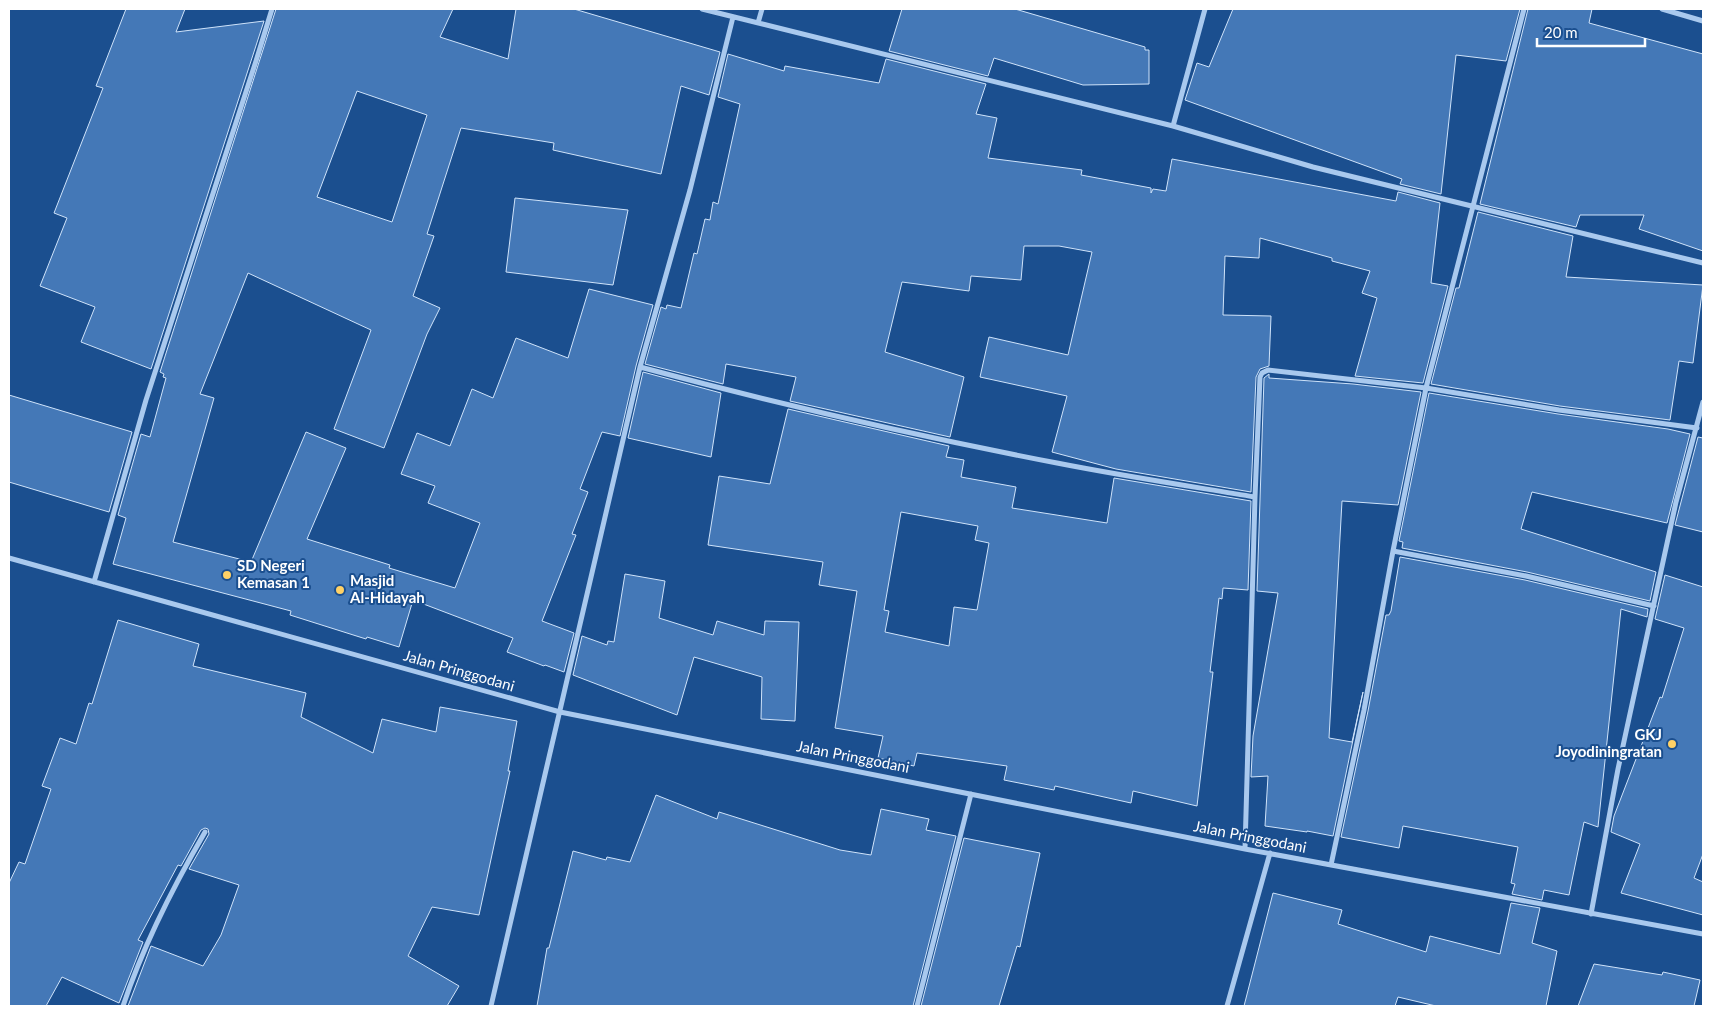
<svg xmlns="http://www.w3.org/2000/svg" width="1712" height="1015" font-family="Lato,sans-serif">
	<style>
		.building { fill: #4478b7; stroke: #cfe3fa; fill-rule: evenodd }
		.lines { fill: none; stroke-linecap: round; stroke-linejoin: round }
		.street { stroke: #a9c9ee; stroke-width: 5 }
		.poi-dot { fill: #ffd166; stroke: #1b4f8f; stroke-width: 2 }
		.labels { text-anchor: middle; stroke-width: 4; stroke-linejoin: round; paint-order: stroke }
		.poi-label { font-size: 15px; font-weight: bold; fill: #fff; stroke: #1b4f8f; text-anchor: start }
		.street-label { font-size: 15px; fill: #fff; stroke: #1b4f8f }
	</style>
	<rect width="100%" height="100%" fill="#1b4f8f"/>
	<!-- building -->
	<path class="building" d="M126 9H185L176 32 264 21 151 369 81 342 95 307 40 286 67 218 54 213 103 88 96 86Z
		M276 9H453L440 37 508 59 516 9H574L720 52 709 95 681 86 661 174 553 150 554 143 461 128 427 234 434 236 413 296 440 308 427 334 384 448 334 429 371 330 248 273 200 394 214 398 173 542 251 562 306 432 346 448 307 539 390 565 389 568 455 588 480 523 428 503 435 486 401 474 417 433 450 446 472 389 493 398 516 338 568 358 589 289 653 305 636 366 620 436 602 432 580 489 588 492 572 534 576 535 542 621 574 633 564 672 545 665 544 666 507 652 513 638 413 600 399 647 367 637 366 639 290 615 291 611 113 564 126 518 118 515 141 434 150 437 166 378 163 377 164 374 160 372ZM357 91 427 115 392 222 317 197Z
		M902 9H1015L1145 47V50H1149V84L1083 85 994 58 988 76 889 51Z
		M1233 9H1520L1506 61 1456 55 1441 194 1400 184 1402 179 1185 100 1197 63 1209 67Z
		M1528 9H1592L1589 23 1703 54V251L1639 229 1644 215H1580L1576 227 1480 204Z
		M728 54 784 71 785 66 879 83 886 59 986 84 976 114 997 118 988 158 1082 170 1081 175 1151 188V193L1153 189 1166 191 1172 159 1396 201 1398 192 1440 203 1431 283 1448 286 1423 383 1355 376 1377 298 1362 293 1370 271 1332 261V258L1260 238 1259 258 1225 256 1223 315 1271 316 1269 366 1260 369 1256 377 1251 492 1116 469 1052 452 1067 396 980 377 989 337 1068 355 1092 252 1059 246H1024L1021 280 971 276 969 291 902 282 885 352 964 377 950 437 790 401 796 377 726 364 723 384 645 364 661 307 666 309 667 305 681 308 694 253 697 254 705 219 710 220 713 202 718 204 740 104 718 97Z
		M515 198 628 210 613 285 506 272Z
		M1478 212 1573 236 1566 277 1703 285 1693 363 1679 361 1670 420 1560 406 1431 384 1456 288H1459Z
		M643 372 721 393 711 457 628 438Z
		M1269 374V378L1353 384 1421 392 1398 505 1342 501 1329 738 1352 742 1363 692 1333 836 1307 831V832L1265 826 1268 776 1251 777 1253 736 1278 593 1257 591 1264 378Z
		M1429 393 1558 414 1668 429 1690 434 1667 523 1532 492 1521 529 1656 572 1650 601 1527 572 1402 548 1403 542 1399 541Z
		M9 395 132 432 109 512 9 482Z
		M788 409 949 446 946 457 964 460 961 477 1016 487 1012 508 1107 523 1114 478 1251 501 1248 590 1223 588 1222 599 1219 598 1210 672H1213L1197 806 1133 791 1131 803 1055 786 1054 790 1004 780 1007 766 917 753 914 766 878 758 883 736 835 728 857 591 819 585 823 562 708 545 719 476 770 484ZM901 512 978 526 975 540 989 543 977 610 954 607 949 646 885 632 889 611 884 610Z
		M1698 437 1703 438V532L1675 525Z
		M1400 557 1525 580 1648 609 1647 617 1621 609 1598 827 1584 822 1569 895 1544 890 1542 900 1512 894 1515 884 1511 883 1518 847 1403 826 1399 848 1341 837 1368 711 1386 615H1389L1391 611Z
		M625 574 665 581 659 618 713 635 717 621 764 635 765 621 799 622 795 721 761 719 762 677 694 657 677 715 573 675 582 636 607 645 608 641 614 642Z
		M1665 575 1703 587V854L1694 878 1703 882V915L1621 893 1640 844 1611 832 1614 816 1660 697 1662 698 1684 628 1655 619Z
		M118 620 199 644 193 666 306 693 301 717 373 753 382 719 436 732 440 707 517 721 508 771H510L479 915 432 907 408 956 459 986 447 1006H128L151 946 203 966 221 935 239 885 189 869 209 834 208 829 205 828 201 830 181 866 178 865 138 940 143 942 119 1003 62 977 46 1006H9V883L19 862 25 864 51 789 42 786 60 738 76 744 89 703 92 704Z
		M656 795 717 819 719 812 840 850 871 855 881 809 929 819 926 830 956 836 913 1006H537L547 948H549L573 851 606 860 607 857 630 862Z
		M964 838 1040 853 1020 947 1017 946 999 1006H921Z
		M1273 893 1342 910 1338 924 1426 952 1430 936 1500 954 1511 903 1540 908 1532 943 1557 951 1546 1006H1436L1398 997 1395 1006H1244Z
		M1594 964 1662 975 1663 972 1700 980 1694 1006H1578Z"/>
	<g class="lines">
		<!-- street -->
		<path class="street" d="M702 9 1173 126 1313 167 1703 263
			M1662 9 1703 21
			M758 23 762 9
			M1173 126 1205 9
			M640 367C778 404 917 436 1057 463 1123 476 1189 486 1255 497
			M1393 551 1526 576 1654 606
			M9 558 560 712 1245 849 1703 934
			M94 582 146 400 256 61 272 9
			M1245 849 1255 497 1260 377 1262 373 1268 370 1426 388 1559 410 1697 428
			M1331 865 1364 710 1393 551 1426 388 1524 9
			M1591 914 1618 769 1676 502 1703 402
			M123 1006C143 946 173 887 205 832
			M491 1006 640 367 690 190 733 17
			M917 1006 971 794
			M1227 1006 1270 853"/>
	</g>
	<!-- markers -->
	<g class="poi-dot">
		<circle cx="227" cy="575" r="5"/>
		<circle cx="340" cy="590" r="5"/>
		<circle cx="1672" cy="744" r="5"/>
	</g>
	<g class="labels">
		<!-- poi labels -->
		<g class="poi-label">
			<text x="237" y="571">SD Negeri<tspan x="237" dy="17">Kemasan 1</tspan></text>
			<text x="350" y="586">Masjid<tspan x="350" dy="17">Al-Hidayah</tspan></text>
			<text x="1662" y="740" text-anchor="end">GKJ<tspan x="1662" dy="17">Joyodiningratan</tspan></text>
		</g>
		<!-- street labels -->
		<g class="street-label">
			<text transform="translate(459 671) rotate(16)" y="5">Jalan Pringgodani</text>
			<text transform="translate(853 757) rotate(11)" y="5">Jalan Pringgodani</text>
			<text transform="translate(1250 837) rotate(11)" y="5">Jalan Pringgodani</text>
		</g>
	</g>
	<!-- border -->
	<rect width="1712" height="1015" fill="none" stroke="#ffffff" stroke-width="20"/>
	<!-- scale -->
	<path d="M1537 38v8h108v-8" fill="none" stroke="#ffffff" stroke-width="2.5"/>
	<text x="1544" y="38" font-size="15" fill="#ffffff" stroke="#1b4f8f" stroke-width="4" paint-order="stroke">20 m</text>
</svg>
